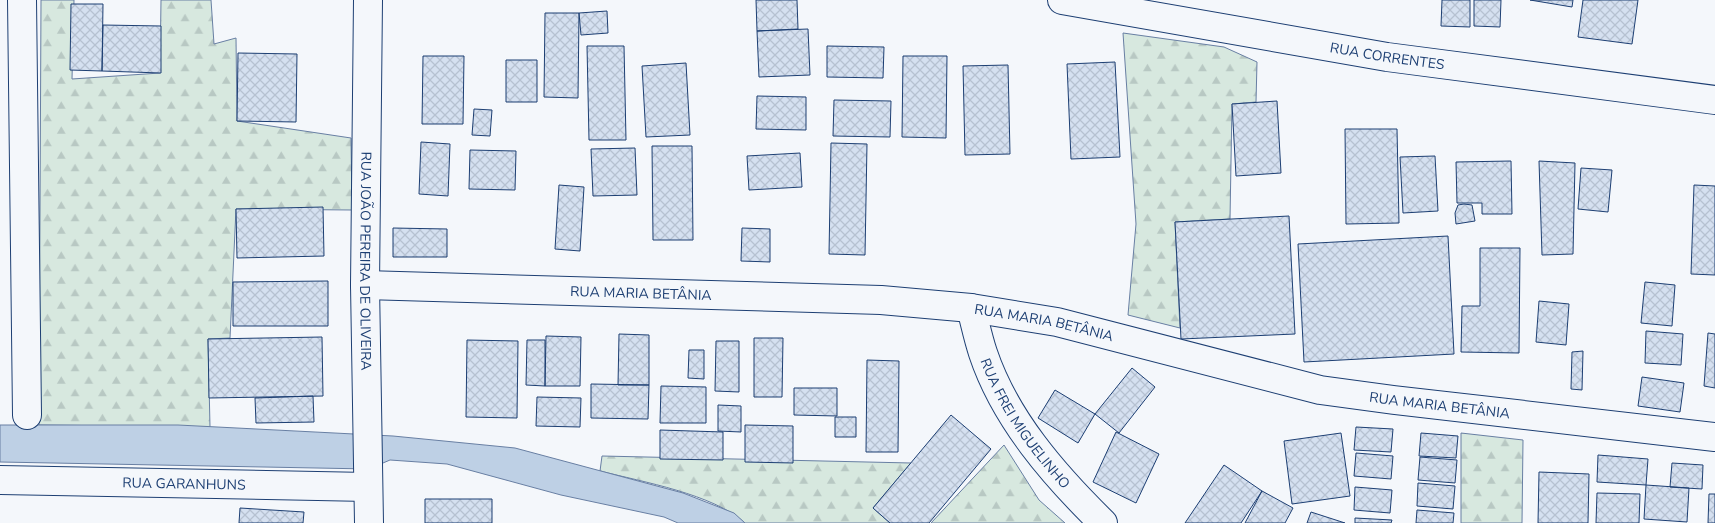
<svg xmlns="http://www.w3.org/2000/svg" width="1715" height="523" font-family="'Nunito Sans',sans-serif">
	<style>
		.forest { fill: url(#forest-firs); stroke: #687fa3 }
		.water { fill: #bed0e5; stroke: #687fa3 }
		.building { fill: url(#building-cross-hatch); stroke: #1d3f73 }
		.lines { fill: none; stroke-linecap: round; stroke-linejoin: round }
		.minor-casing { stroke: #1d3f73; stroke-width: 30 }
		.minor { stroke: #f4f7fb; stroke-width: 28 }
		.labels { text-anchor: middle; stroke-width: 4; stroke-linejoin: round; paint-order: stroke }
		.street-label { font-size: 14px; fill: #1d3f73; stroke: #f4f7fb }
	</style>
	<defs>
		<pattern id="forest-firs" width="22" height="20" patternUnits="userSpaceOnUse" patternTransform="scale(1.25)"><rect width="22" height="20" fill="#d7e8df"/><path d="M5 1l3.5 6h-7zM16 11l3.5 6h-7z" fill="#b8c8c3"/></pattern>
		<pattern id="building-cross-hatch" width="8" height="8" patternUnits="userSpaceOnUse" patternTransform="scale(1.25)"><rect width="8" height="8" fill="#d5e0f0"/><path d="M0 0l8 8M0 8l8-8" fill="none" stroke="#b6c1d1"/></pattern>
	</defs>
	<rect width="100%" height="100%" fill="#f4f7fb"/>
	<!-- forest -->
	<path class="forest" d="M41 0H74L72 79 160 73 161 0H211L214 44 236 38 237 121 351 138 352 210 236 209 230 338 208 339 210 427 39 425Z
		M1123 33 1224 47 1257 62 1256 102 1232 104 1230 219 1175 222 1180 328 1128 315 1136 224Z
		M1461 433 1523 440 1522 523H1461Z
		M1004 445 1039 500 1065 523H931Z
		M602 456 911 463 873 508 890 523H745C713 494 643 482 600 471Z"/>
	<!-- water -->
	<path class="water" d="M0 425H178L393 436 515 448 683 493 734 513 745 523H678L664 517 561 495 447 464 390 460 369 469 0 462Z"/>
	<!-- building -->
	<path class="building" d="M756 0H797L798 29 757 31Z
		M1442 0H1470V27L1441 26Z
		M1474 0H1501L1500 27 1474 26Z
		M1530 0H1573L1572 7Z
		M1583 0H1638L1632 44 1578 37Z
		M71 4H103L102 71 70 70Z
		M607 11 608 33 581 35 579 13Z
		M545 13H579L578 98 544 97Z
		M103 25 161 26V73L102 71Z
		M808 29 810 75 759 77 757 31Z
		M587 46H624L626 140H589Z
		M827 46 884 47 883 78 827 77Z
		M238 53 297 54 296 122 237 121Z
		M423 56H464L463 124H422Z
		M903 56H947L946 138 902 137Z
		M506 60H537V102H506Z
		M1115 62 1120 157 1071 159 1067 64Z
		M686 63 690 135 646 137 642 66Z
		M1008 65 1010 154 965 155 963 66Z
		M757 96 806 97V130L756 129Z
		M834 100 891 101 890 137 833 136Z
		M1277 101 1281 173 1236 176 1232 104Z
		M474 109 492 110 490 136 472 135Z
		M1345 129H1397L1399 223 1346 224Z
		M421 142 450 144 448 196 419 194Z
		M831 143 867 144 865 255 829 254Z
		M652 146H692L693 240H653Z
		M635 148 637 195 593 196 591 149Z
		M470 150 516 151 515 190 469 189Z
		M800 153 802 187 749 190 747 156Z
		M1435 156 1438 211 1403 213 1400 157Z
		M1511 161 1512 214H1482V203H1457L1456 162Z
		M1539 161 1575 163 1573 254 1542 255Z
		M1581 168 1612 170 1608 212 1578 209Z
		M559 185 584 187 580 251 555 249Z
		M1694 185 1715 186V275L1691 274Z
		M1464 204 1472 205 1475 221 1456 224 1455 213 1458 205Z
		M323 207 324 256 237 258 236 209Z
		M1289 216 1295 334 1181 339 1175 222Z
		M393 228 447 229V257H393Z
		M742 228 770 229V262L741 261Z
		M1448 236 1454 354 1304 362 1298 244Z
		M1480 248H1520L1519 353 1461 352 1462 306H1480Z
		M328 281V326H233V282Z
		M1645 282 1675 285 1672 326 1641 323Z
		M1539 301 1569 304 1566 345 1536 342Z
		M1646 331 1683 334 1681 365 1645 363Z
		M1708 333 1715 334V388L1704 386Z
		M619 334 649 335V385H618Z
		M546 336 581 337 580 386H545Z
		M322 337 323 396 209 398 208 339Z
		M754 338H783L782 397H754Z
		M467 340 518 341 517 418 466 417Z
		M527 340H545V386L526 385Z
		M716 341H739V392L715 391Z
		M689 350H704V379L688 378Z
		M1583 351 1582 390 1571 389 1572 352Z
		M867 360 899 361 898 452H866Z
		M1132 368 1155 387 1119 433 1095 414Z
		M1642 377 1684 383 1680 412 1638 406Z
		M591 384 649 385 648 419 591 418Z
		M661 386 706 387V423H660Z
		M794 388H837V416L794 415Z
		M1055 390 1095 414 1078 443 1038 418Z
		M313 396 314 422 256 423 255 398Z
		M537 397 581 398 580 427 536 426Z
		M718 405 741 406V432L718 431Z
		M951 415 991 449 929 523H890L873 508Z
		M835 417H856V437H835Z
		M745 425 793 426V463L745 462Z
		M1356 427 1393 429 1391 452 1354 450Z
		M660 430 723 432V460L660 459Z
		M1116 432 1159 454 1136 503 1093 482Z
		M1341 433 1350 496 1292 504 1284 441Z
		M1421 433 1458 436 1456 458 1419 456Z
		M1356 453 1393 456 1391 479 1354 476Z
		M1598 455 1648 459 1646 485 1597 482Z
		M1420 457 1457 460 1455 483 1418 480Z
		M1672 463 1703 465 1702 489 1670 487Z
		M1224 465 1262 491 1241 523H1185Z
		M1539 472 1589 474 1588 523H1538Z
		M1418 483 1455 486 1453 509 1417 506Z
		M1646 485 1689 488 1687 522 1644 519Z
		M1355 487 1392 490 1390 513 1354 510Z
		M1262 491 1293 508 1285 523H1245Z
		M1597 493 1640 494 1639 523H1596Z
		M1709 494H1715V523H1708Z
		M425 499H492V523H425Z
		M240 508 304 512 303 523H239Z
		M1417 510 1454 513 1453 523H1416Z
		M1311 512 1345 523H1307Z
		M1355 518 1392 520 1391 523H1355Z"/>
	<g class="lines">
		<defs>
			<g id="minor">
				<path d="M22 0 27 415"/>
				<path id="s1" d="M368 0 365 285 369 523"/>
				<path id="s2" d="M1062 0 1387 57 1715 100"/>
				<path id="s3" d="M365 285 881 300 971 308 1057 322 1320 390 1394 400 1715 437"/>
				<path id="s4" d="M971 308C975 323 978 338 983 353 1005 419 1054 475 1103 523"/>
				<path id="s5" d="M0 480 368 487"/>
			</g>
		</defs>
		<!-- minor casing -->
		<use href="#minor" class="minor-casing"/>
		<!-- minor -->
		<use href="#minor" class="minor"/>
	</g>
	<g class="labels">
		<!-- street labels -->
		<g class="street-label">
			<text dy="5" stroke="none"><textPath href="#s2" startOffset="330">RUA CORRENTES</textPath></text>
			<text dy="5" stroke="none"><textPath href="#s1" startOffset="261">RUA JOÃO PEREIRA DE OLIVEIRA</textPath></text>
			<text dy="5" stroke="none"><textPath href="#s3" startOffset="276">RUA MARIA BETÂNIA</textPath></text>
			<text dy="5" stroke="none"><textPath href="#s3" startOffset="681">RUA MARIA BETÂNIA</textPath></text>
			<text dy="5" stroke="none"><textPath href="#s3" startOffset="1086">RUA MARIA BETÂNIA</textPath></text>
			<text dy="5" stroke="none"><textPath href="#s4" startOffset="129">RUA FREI MIGUELINHO</textPath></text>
			<text dy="5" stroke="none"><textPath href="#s5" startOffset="184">RUA GARANHUNS</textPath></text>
		</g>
	</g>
</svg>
